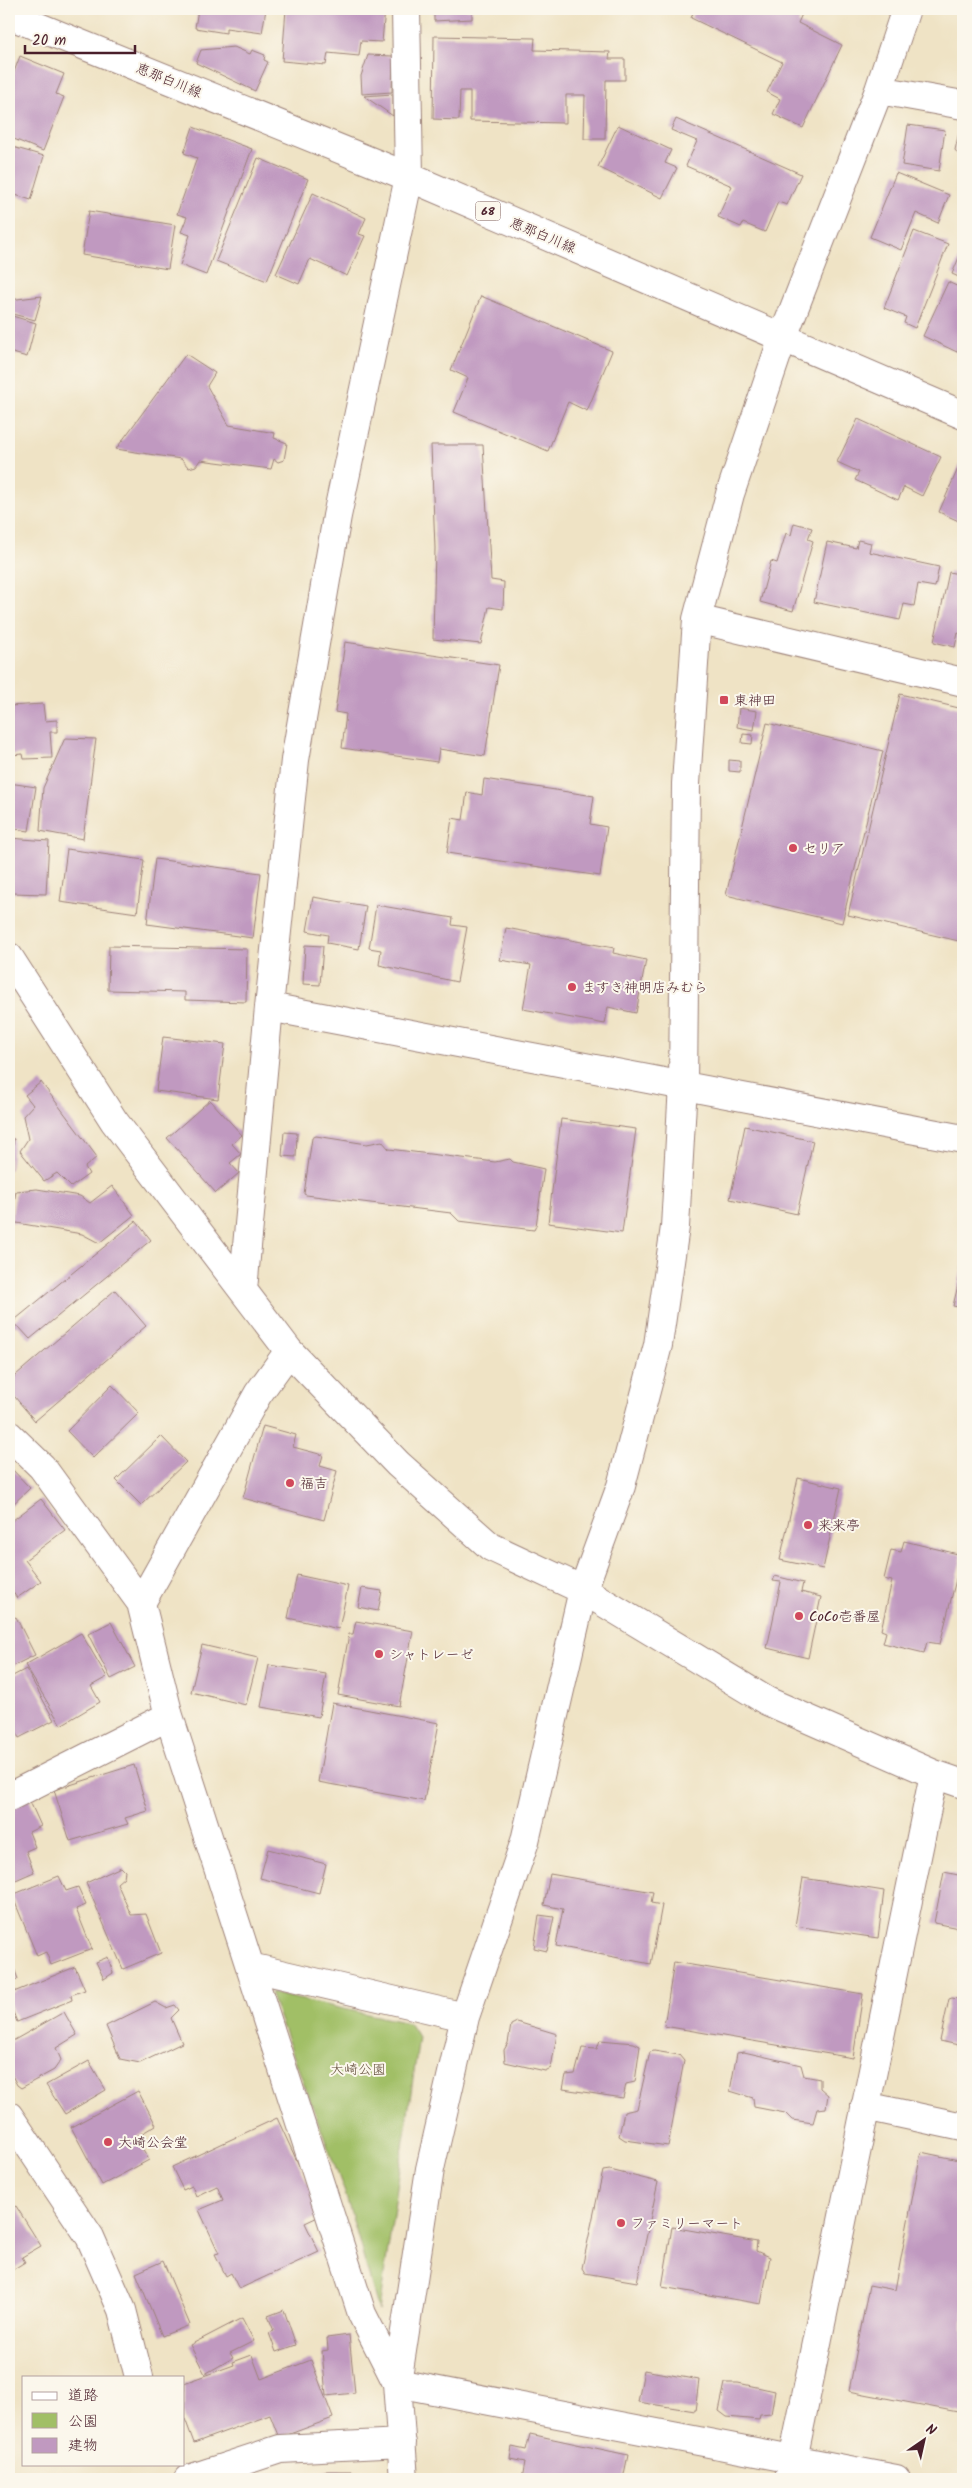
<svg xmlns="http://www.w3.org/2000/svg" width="972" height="2488" font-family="Kalam,'Klee One',sans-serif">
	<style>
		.green { fill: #a1bf66; stroke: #766f48 }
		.building { fill: #c099c0 }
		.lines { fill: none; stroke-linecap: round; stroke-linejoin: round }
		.minor-casing { stroke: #9c8178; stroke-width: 30 }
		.major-casing { stroke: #9c8178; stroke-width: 30 }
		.minor { stroke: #fff; stroke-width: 28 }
		.major { stroke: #fff; stroke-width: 28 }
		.poi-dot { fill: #d1495b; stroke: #fbf7ec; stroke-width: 2 }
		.labels { text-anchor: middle; stroke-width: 4; stroke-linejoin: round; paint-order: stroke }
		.shield { fill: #fbf7ec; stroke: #7f6065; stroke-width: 1 }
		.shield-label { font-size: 12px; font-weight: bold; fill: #4a1f2b }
		.street-label { font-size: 14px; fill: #4a1f2b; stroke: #fbf7ec }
		.poi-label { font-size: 14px; fill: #4a1f2b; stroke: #fbf7ec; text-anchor: start }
		.park-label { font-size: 14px; fill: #644f3d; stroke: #fbf7ec }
	</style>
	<rect width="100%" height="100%" fill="#fbf7ec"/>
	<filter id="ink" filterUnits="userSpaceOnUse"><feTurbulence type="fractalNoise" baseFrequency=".02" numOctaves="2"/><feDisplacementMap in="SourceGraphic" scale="10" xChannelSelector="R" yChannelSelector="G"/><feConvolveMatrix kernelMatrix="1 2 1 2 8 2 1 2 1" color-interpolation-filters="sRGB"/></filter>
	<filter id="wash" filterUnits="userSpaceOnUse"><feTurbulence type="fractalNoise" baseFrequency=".0096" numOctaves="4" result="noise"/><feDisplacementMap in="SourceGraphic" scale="20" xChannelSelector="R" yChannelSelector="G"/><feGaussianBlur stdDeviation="1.12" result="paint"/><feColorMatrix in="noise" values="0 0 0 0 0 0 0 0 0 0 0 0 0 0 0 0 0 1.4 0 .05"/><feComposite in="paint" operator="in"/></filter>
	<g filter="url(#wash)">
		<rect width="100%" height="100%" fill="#efe3c5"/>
		<!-- green -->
		<path class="green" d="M270 1993 409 2023 419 2038 379 2311 345 2193Z"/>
		<g id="blocks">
			<!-- building -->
			<path class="building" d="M198 9H266L262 33 226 28V33L195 28Z
				M286 9H385L382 42 361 41 359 56 328 53 326 65 282 61Z
				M434 9H472V19L434 21Z
				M695 9H792L802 14 798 23 842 45 803 128 773 114 780 99 767 92 782 62 691 18Z
				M434 36 535 38 534 50 610 52 609 59H625V80H606L605 139H584L585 95H566V123L470 121V91H460L459 120 433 119Z
				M234 47 250 54 252 50 265 55 264 60 268 62 255 91 196 63 201 50Z
				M368 55 393 56 392 92 362 94 361 76Z
				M20 56 64 74 56 94 64 97 43 151 9 137V85Z
				M393 94V116L364 96Z
				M676 119 801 174 787 205 778 202 765 232 743 223 741 227 718 217 732 186 686 166 697 141 671 130Z
				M618 125 671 150 665 163 677 168 662 198 598 167Z
				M908 125 945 130 939 171 902 165Z
				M193 127 252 149 206 275 180 265 190 235 181 232 187 217 177 214 197 158 184 153Z
				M959 132 963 133V185H958L962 159 955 150Z
				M9 146 44 156 31 200 9 193Z
				M258 158 308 179 267 281 216 261Z
				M896 173 949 195 938 223 916 213 901 250 870 237Z
				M313 193 366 218 359 234 365 236 347 276 310 259 299 284 276 274Z
				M89 211 175 225 168 269 82 255Z
				M914 231 948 244 915 328 904 323 906 317 884 308Z
				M963 248V279L952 274Z
				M948 282 963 289V340L957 352 923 336Z
				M42 296 35 320 9 313V300Z
				M481 296 612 351 587 411 568 402 548 451 454 412 468 378 451 370Z
				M9 315 36 323 27 357 9 352Z
				M186 354 215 373 207 386 229 425 275 433 274 438 287 443 284 460 278 462 274 459 271 469 200 460 196 466 189 468 181 459 116 449Z
				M858 419 941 457 922 496 904 487 898 500 855 480 859 472 837 462Z
				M431 445H483L491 580 504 582 503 609 489 607 481 644 433 639 435 548Z
				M960 464 963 465V523L939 512Z
				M794 523 812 528 808 539 813 541 793 611 760 602 771 561 777 563 786 533 791 535Z
				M858 540 871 543 869 552 939 567 935 587 918 584 914 606 904 604 900 620 814 602 827 542 856 548Z
				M949 572 963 575V635L958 633 955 647 934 642Z
				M345 642 499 665 485 756 439 749 437 762 342 748 346 714 335 712Z
				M900 694 963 709V942L848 915Z
				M43 704 45 721 57 720V732H50L52 758 24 759 23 754 9 755V706Z
				M739 708 757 711 754 730 737 727Z
				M767 723 883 751 842 923 726 895Z
				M743 734 753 735 752 744 742 743Z
				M65 738 96 739 83 839 40 831 43 788Z
				M729 760 740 761V772L729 771Z
				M484 779 594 796 590 824 607 827 600 876 447 853 452 818 463 820 467 792 482 795Z
				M9 783 36 787 29 831 9 828Z
				M9 838 49 841 46 894 12 893 9 887Z
				M67 849 144 860 137 913 60 902Z
				M155 859 261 873 253 938 147 924Z
				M313 897 366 906 359 949 327 943 328 935 307 931Z
				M376 905 453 918 452 925 467 927 457 982 379 965 381 950 369 948Z
				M506 928 614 948 613 953 646 960 636 1013 608 1007 605 1024 523 1009 531 965 500 960Z
				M305 945 323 946 320 985 303 984Z
				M109 946 247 949 246 1002 185 1000V992L108 990Z
				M163 1037 225 1044 218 1099 156 1091Z
				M41 1082 97 1157 85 1167 89 1174 71 1187 57 1173 44 1181 20 1151 28 1139 23 1116 33 1105 25 1095Z
				M210 1100 242 1135 232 1144 241 1154 230 1163 239 1173 216 1193 167 1138Z
				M561 1119 636 1129 622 1233 548 1223Z
				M745 1126 813 1141 797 1214 730 1199Z
				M284 1132 297 1133 296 1157 282 1156Z
				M316 1136 367 1144 382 1141 389 1149 495 1162 510 1159 513 1162 544 1169 536 1226 534 1230 459 1221 451 1213 306 1195 304 1194 312 1138Z
				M9 1138 14 1139 10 1170H9Z
				M112 1186 134 1215 99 1243 82 1234 11 1222 16 1191 37 1189 80 1196 90 1203Z
				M136 1221 151 1240 30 1339 18 1326H11V1323Z
				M963 1264V1308L953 1306Z
				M115 1290 146 1326 35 1421 9 1390V1381Z
				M112 1385 139 1413 93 1458 67 1431Z
				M263 1426 296 1435 293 1447 323 1455 320 1466 337 1471 324 1520 243 1498Z
				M161 1436 186 1462 141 1505 116 1480Z
				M9 1466 30 1488 9 1508Z
				M798 1478 841 1488 823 1569 780 1560Z
				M41 1499 65 1530 25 1560 41 1581 17 1598 9 1587V1523Z
				M904 1541 962 1555 940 1644 927 1642 924 1653 883 1643 886 1632 881 1630 892 1581 884 1579 891 1550 901 1552Z
				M297 1575 348 1586 339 1629 288 1618Z
				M775 1576 803 1583 801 1592 821 1597 808 1658 767 1648 781 1582 773 1581Z
				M362 1588 382 1591 378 1611 358 1607Z
				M16 1617 35 1655 9 1668V1620Z
				M356 1621 413 1631 399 1706 338 1695 349 1634H353Z
				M111 1622 135 1667 111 1679 88 1634Z
				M81 1633 107 1677 91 1686 100 1702 61 1725 25 1665Z
				M202 1645 258 1658 246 1705 191 1692Z
				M269 1665 326 1674 319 1717 261 1707Z
				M26 1669 54 1720 19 1738 9 1718V1678Z
				M332 1703 439 1723 424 1801 318 1782Z
				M134 1765 148 1811 125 1818 128 1824 70 1841 54 1790Z
				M27 1795 41 1826 29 1832 35 1847 26 1851 34 1872 9 1883V1803Z
				M268 1849 326 1864 319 1893 260 1878Z
				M121 1867 125 1871 124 1877 117 1883 131 1915 146 1914 161 1953 123 1969 86 1883Z
				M944 1872 963 1876V1929L934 1923Z
				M550 1874 653 1892 651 1903 662 1905 651 1964 556 1946 563 1909 544 1905Z
				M59 1876 66 1891 78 1887 86 1905 76 1909 92 1949 51 1965 46 1952 37 1956 12 1895Z
				M803 1878 884 1891 878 1938 795 1926Z
				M539 1915 554 1917 547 1951 534 1948Z
				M108 1957 113 1973 104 1979 96 1962Z
				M674 1962 863 1994 853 2058 664 2026Z
				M75 1967 85 1990 71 1995 72 2000 17 2022 9 2002V1994Z
				M14 1968 18 1979 9 1983V1970Z
				M952 1998 963 2000V2046L940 2041 949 1999Z
				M155 2002 166 2008 175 2005 179 2010 171 2018 182 2043 140 2063 120 2059 106 2026Z
				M64 2012 77 2035 56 2048 61 2060 54 2070 21 2088 17 2085 9 2070V2043Z
				M517 2022 557 2034 551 2068 545 2071 505 2062 504 2050 508 2043 511 2025Z
				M600 2040 634 2043 640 2046 635 2082 626 2084 623 2098 563 2089 566 2075 575 2074 582 2048 597 2049Z
				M654 2051 679 2055 684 2061 668 2146 625 2140 619 2136 624 2112 637 2109 650 2052Z
				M744 2052 801 2065 804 2076 820 2079V2088L828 2095 826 2108 817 2109 813 2123 792 2120 785 2113 754 2107 753 2098 730 2091 737 2053Z
				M89 2061 106 2090 65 2114 46 2085Z
				M138 2091 156 2125 136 2137 149 2160 102 2185 71 2127Z
				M277 2118 322 2215 305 2223 319 2252 239 2289 231 2273 226 2276 215 2254 219 2253 199 2210 223 2200 217 2186 196 2196 192 2186 183 2190 172 2167Z
				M921 2152 963 2161V2413L849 2391 869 2285 895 2290Z
				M610 2170 658 2182 637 2282 585 2273 582 2268 603 2171Z
				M16 2206 41 2246 22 2257 25 2262 9 2272V2210Z
				M672 2227 757 2242 756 2251 770 2257 761 2304 662 2287Z
				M163 2261 190 2325 162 2336 136 2273Z
				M284 2310 296 2345 276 2352 269 2333 274 2331 268 2316Z
				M242 2318 254 2341 230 2353 233 2358 205 2374 190 2345Z
				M349 2335 355 2393 326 2396 322 2351 328 2350 327 2338Z
				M252 2355 261 2379 311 2360 333 2418 279 2438 270 2415 194 2443 184 2416V2383L234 2365 233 2362Z
				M644 2370 699 2380 695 2411 638 2402Z
				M725 2383H738L775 2391 771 2414 760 2415 759 2420 727 2417 719 2411Z
				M530 2434 628 2455 623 2479H522L525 2462 510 2459 512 2447 526 2450Z
				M323 2471H351L350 2479H323Z"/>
		</g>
	</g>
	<g filter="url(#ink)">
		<use href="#blocks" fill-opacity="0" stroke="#9c8178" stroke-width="1"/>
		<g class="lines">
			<defs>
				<path id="minor" d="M879 90 963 105
					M697 619 963 682
					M9 957 114 1121 289 1351 398 1464 491 1547 583 1590 767 1701 934 1774 963 1784
					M269 1007 963 1139
					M243 1290 269 1007 295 760 337 516 409 177 406 9
					M9 1435 42 1467 141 1603 169 1716 250 1967 465 2017
					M141 1603 258 1394 289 1351
					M9 1797 169 1716
					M250 1967 362 2314 397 2383
					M865 2106 963 2127
					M9 2116 90 2237 122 2310 139 2377
					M397 2383 896 2479
					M189 2479 280 2449 402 2443
					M404 2479 397 2383 430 2169 465 2017 525 1841 583 1590 621 1486 658 1345 675 1227 683 1085 686 784 697 619 730 494 783 337 879 90 906 9
					M789 2479 934 1774"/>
				<path id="major" d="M9 15 409 177 963 415"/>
			</defs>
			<!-- minor casing -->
			<use href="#minor" class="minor-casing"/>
			<!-- major casing -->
			<use href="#major" class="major-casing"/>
			<!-- minor -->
			<use href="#minor" class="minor"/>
			<!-- major -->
			<use href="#major" class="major"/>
		</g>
	</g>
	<!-- markers -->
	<g class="poi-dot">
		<rect x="719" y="695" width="10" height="10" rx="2.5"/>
		<circle cx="793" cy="848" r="5"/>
		<circle cx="572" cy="987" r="5"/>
		<circle cx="290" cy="1483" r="5"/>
		<circle cx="808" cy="1525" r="5"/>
		<circle cx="799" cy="1616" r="5"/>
		<circle cx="379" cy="1654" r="5"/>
		<circle cx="108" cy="2142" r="5"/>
		<circle cx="621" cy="2223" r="5"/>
	</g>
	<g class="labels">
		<!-- shield labels -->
		<rect class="shield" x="475.5" y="201.5" width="25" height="19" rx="4"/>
		<g class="shield-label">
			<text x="488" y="215">68</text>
		</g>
		<!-- street labels -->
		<g class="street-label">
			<text transform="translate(169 80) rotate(22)" y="5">恵那白川線</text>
			<text transform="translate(543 235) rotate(23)" y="5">恵那白川線</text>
		</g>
		<!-- poi labels -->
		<g class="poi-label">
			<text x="734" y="705">東神田</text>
			<text x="803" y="853">セリア</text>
			<text x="582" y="992">ますき神明店みむら</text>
			<text x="300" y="1488">福吉</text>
			<text x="818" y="1530">来来亭</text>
			<text x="809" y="1621">CoCo壱番屋</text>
			<text x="389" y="1659">シャトレーゼ</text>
			<text x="118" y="2147">大崎公会堂</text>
			<text x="631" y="2228">ファミリーマート</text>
		</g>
		<!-- park labels -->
		<g class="park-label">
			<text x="358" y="2074">大崎公園</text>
		</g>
	</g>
	<!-- margin -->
	<rect width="972" height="2488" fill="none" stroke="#fbf7ec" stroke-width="30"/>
	<!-- legend -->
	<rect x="22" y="2376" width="162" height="90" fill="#fbf7ec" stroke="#b4a19f"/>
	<rect x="32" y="2392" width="25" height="8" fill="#ffffff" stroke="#b4a19f"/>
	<text x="68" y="2400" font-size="15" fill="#4a1f2b">道路</text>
	<rect x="32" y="2413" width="25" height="15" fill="#a1bf66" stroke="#b4a19f"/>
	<text x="68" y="2426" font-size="15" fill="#4a1f2b">公園</text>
	<rect x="32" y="2438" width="25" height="15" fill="#c099c0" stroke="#b4a19f"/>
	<text x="68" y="2450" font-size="15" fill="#4a1f2b">建物</text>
	<!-- north arrow -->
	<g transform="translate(924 2440) rotate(34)" stroke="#fbf7ec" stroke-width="4" paint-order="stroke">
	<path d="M0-4L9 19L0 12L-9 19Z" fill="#4a1f2b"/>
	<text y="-8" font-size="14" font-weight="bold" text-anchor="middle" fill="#4a1f2b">N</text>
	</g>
	<!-- scale -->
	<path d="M25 45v8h110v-8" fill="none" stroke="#4a1f2b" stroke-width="2.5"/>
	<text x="32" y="45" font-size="15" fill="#4a1f2b" stroke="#fbf7ec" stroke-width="4" paint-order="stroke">20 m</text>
</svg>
